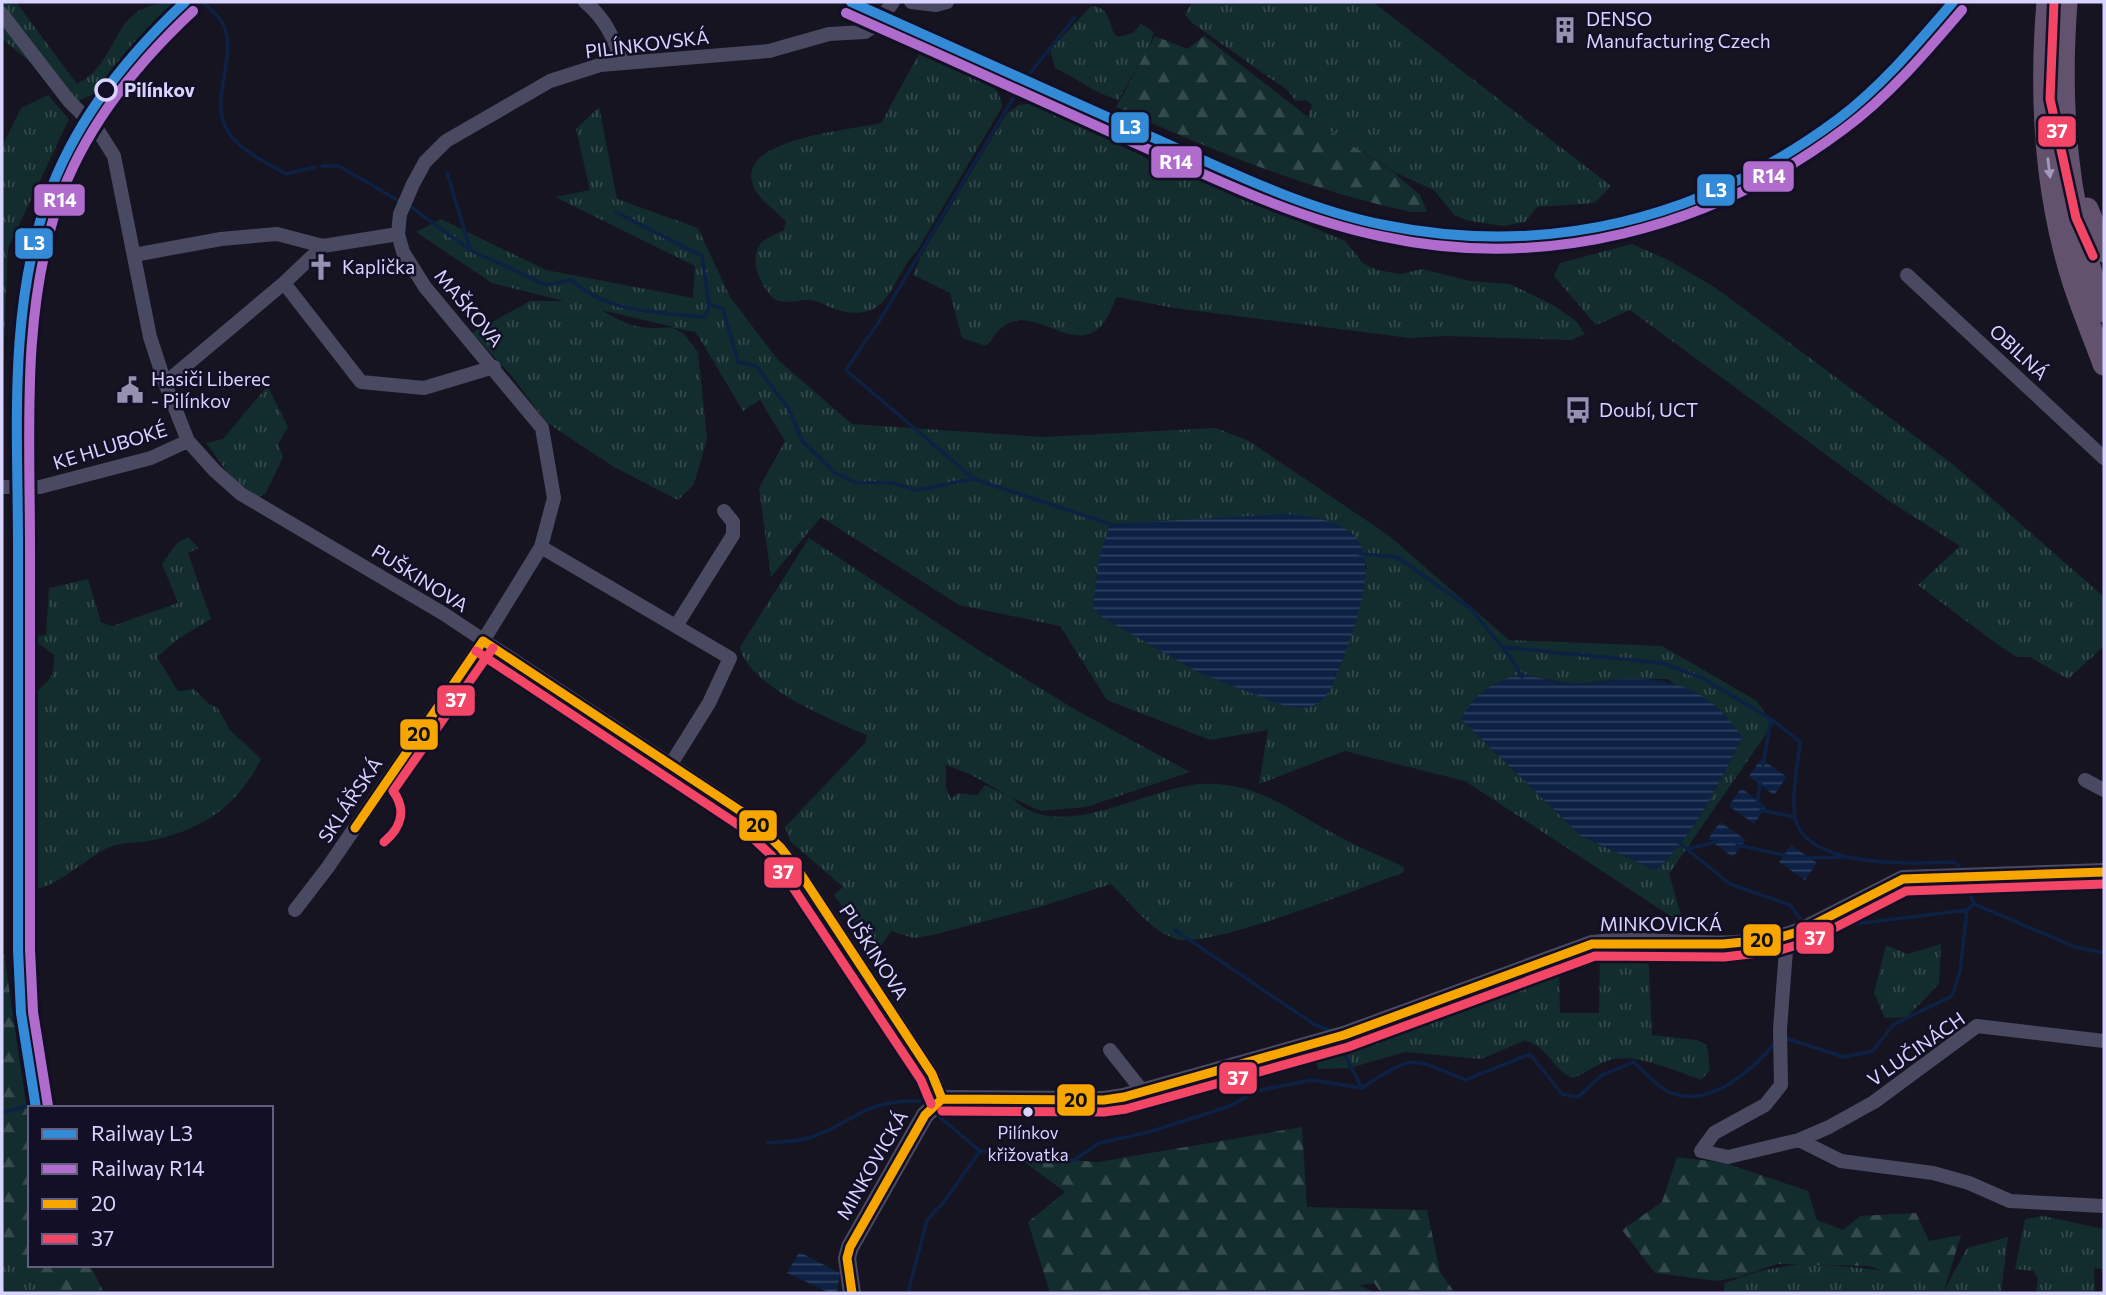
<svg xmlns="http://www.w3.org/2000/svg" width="2106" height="1295" font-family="Commissioner,sans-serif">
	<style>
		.grass { fill: url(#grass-tufts); fill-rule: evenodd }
		.forest { fill: url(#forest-firs) }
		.water { fill: url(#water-rules) }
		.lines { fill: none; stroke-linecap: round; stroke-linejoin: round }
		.stream { stroke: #0d2144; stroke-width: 3.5 }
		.minor { stroke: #4a4962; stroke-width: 14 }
		.tertiary { stroke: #4a4962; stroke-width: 18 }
		.trunk { stroke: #62526e; stroke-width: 23 }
		.bus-1-casing { stroke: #130f26; stroke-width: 14 }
		.bus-2-casing { stroke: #130f26; stroke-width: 14 }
		.bus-1 { stroke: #f7a600; stroke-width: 9 }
		.bus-2 { stroke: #f34667; stroke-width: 9 }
		.rail-1-casing { stroke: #130f26; stroke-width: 16 }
		.rail-2-casing { stroke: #130f26; stroke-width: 16 }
		.rail-1 { stroke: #338bd7; stroke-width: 10 }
		.rail-2 { stroke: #b06ccc; stroke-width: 10 }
		.oneway { fill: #a39abe }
		.stop-dot { fill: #130f26; stroke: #d9d4ff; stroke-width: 3.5 }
		.bus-dot { fill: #d9d4ff; stroke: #130f26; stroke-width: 2.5 }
		.labels { text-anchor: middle; stroke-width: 5; stroke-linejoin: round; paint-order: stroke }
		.bus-label { font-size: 17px; fill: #d9d4ff; stroke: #130f26 }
		.poi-label { font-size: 19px; fill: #d9d4ff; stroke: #130f26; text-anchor: start }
		.street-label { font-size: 19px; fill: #d9d4ff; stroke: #130f26 }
		.stop-label { font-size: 19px; font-weight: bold; fill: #d9d4ff; stroke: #130f26; text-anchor: start }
		.line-badge { stroke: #130f26; stroke-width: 2.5 }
		.badge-label { font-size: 19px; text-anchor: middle; font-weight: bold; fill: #fff }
		.pale-badge-label { font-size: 19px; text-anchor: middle; font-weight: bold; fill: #111 }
	</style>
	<defs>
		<pattern id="grass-tufts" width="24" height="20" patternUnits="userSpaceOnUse" patternTransform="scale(1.75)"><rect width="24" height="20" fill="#132c2d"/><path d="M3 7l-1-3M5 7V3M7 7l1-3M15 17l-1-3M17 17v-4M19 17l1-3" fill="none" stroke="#354a4c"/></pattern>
		<pattern id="forest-firs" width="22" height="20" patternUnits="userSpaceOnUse" patternTransform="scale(1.75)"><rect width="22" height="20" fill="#132c2d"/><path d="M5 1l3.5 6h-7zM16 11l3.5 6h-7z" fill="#354a4c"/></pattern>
		<pattern id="water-rules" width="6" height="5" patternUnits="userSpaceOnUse" patternTransform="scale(1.75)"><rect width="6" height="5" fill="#0d2144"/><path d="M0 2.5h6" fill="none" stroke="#304060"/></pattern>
	</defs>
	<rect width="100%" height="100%" fill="#161421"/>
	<!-- grass -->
	<path class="grass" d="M2 2H16L77 84C125 59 106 2 178 2L133 45 96 93 78 101 2 39Z
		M1192 2H1373L1611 186 1595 203 1537 207 1525 222 1504 226 1469 221 1454 215 1434 190 1394 172 1308 117 1312 105 1306 100 1296 101 1287 90 1191 22 1185 14Z
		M1091 6C1108 6 1109 21 1114 34L1118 37 1133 33 1141 24 1154 32 1149 48 1118 100C1094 93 1077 78 1055 68L1050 50Z
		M920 52 929 53C955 66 1000 74 1002 107L917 251C891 276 892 323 841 311 832 309 825 304 816 301 801 297 789 306 774 299 762 287 749 263 759 246 764 238 776 234 784 230L786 222C776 211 758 199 753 185 735 138 853 130 881 123Z
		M48 95 69 119 8 248 2 391V146L21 108Z
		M1036 103 1174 172 1216 186 1345 241 1363 263 1377 270 1401 274 1422 269 1470 281 1510 284 1553 305 1576 321 1585 334 1571 340 1445 336 1410 338 1174 308 1117 297C1112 306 1108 319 1101 326 1074 354 1038 309 1009 323 1000 327 992 339 986 346L962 338 950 293 913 275 921 256 1007 113 1019 105Z
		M599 107 617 199 698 228 730 297 778 360 852 424 1042 437 1216 428 1249 441 1388 535 1509 640 1662 646 1757 701 1773 724 1669 874 1684 925 1465 781 1345 751 1259 784 1268 730 1210 740 1107 700 1060 626 959 605 821 517 771 577 759 488 785 441 760 400 743 411 696 332 674 328 684 334 698 352 707 439 694 484 678 500 614 467 546 422 511 375 472 333 530 301H564L492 283 416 232 441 219 546 270 693 298 695 266 555 197 590 190 576 129ZM601 310 674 327C638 330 631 327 601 310ZM1313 517C1348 529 1359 531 1367 570ZM1521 674 1573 684 1623 679H1668L1742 737C1721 779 1692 841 1655 870L1581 836 1462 720Z
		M1632 244 1668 260 1716 288 1955 466 2104 597V646L2068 679 2030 657H2017L2001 647 1918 585 1960 546 1889 501 1630 310 1596 325 1554 276 1560 263Z
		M266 388 269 389 288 427 278 444 283 457 266 493 259 497 233 480 206 443 223 439Z
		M188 537 199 548 188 553 211 619 178 639 157 657 178 691 194 689 209 704 217 707 230 730 261 759C237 807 201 831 149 841 135 843 119 842 107 848 87 858 53 890 32 889L29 886 27 774 34 695C51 676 54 681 54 655L37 642 38 636 46 635 49 588 88 579 101 622 112 626 178 603 162 564 177 543Z
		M809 538 986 655 1076 710 1190 772 1086 807 1041 811 1012 798C1059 845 1143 789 1199 784 1255 780 1291 811 1336 835 1358 847 1381 856 1404 867L1403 873C1361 887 1211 949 1176 939 1150 931 1130 902 1111 884L1046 905 933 935 913 938 891 931 871 961 857 927 834 895 843 887 790 841 785 827 865 743 867 735C833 721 746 685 740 647ZM946 765 970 774 1005 794 985 785 977 795 958 793 951 799 946 788Z
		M1941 944 1939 984 1907 1017 1885 1018 1874 993 1886 945 1907 954Z
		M1648 949 1652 1035 1697 1040 1707 1045 1710 1070 1701 1080C1675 1071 1641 1055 1614 1059 1598 1062 1587 1073 1573 1078 1553 1071 1547 1044 1524 1041L1481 1059 1405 1052 1350 1068 1318 1069 1314 1055 1543 969 1559 968 1560 1013H1599L1600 952Z
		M2043 1216 2104 1229 2103 1269 2094 1268 2095 1293H2036L2038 1279 2034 1271 2015 1269 2025 1219Z
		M2008 1237 2001 1293H1943L1967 1248Z
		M2 1249 43 1293H2Z
		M1801 1264C1841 1266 1906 1267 1938 1293H1723L1725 1283 1759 1271Z
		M1357 1284 1375 1293H1323Z"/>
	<!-- forest -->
	<path class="forest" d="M1155 36 1187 49 1204 36 1308 117 1393 172 1420 195 1427 212H1411C1308 190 1211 150 1116 107Z
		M2 940 30 1131V1265H90L104 1293H43L2 1249Z
		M1302 1127 1307 1207 1427 1210 1440 1272 1455 1293H1381L1374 1283 1320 1293H1050L1028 1222 1065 1192 1016 1156 1098 1162Z
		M1677 1157 1725 1163 1808 1191 1817 1220 1843 1230 1860 1216 1916 1213 1929 1241 1961 1235 1944 1291 1938 1293C1917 1276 1891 1277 1870 1266L1777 1264 1739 1277 1717 1281 1655 1273 1622 1230 1662 1202Z"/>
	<!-- water -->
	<path class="water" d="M1287 514C1307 516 1332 519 1349 531 1389 560 1344 652 1332 688L1322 701 1308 708 1285 706 1199 673 1102 617 1093 608 1099 559 1110 524Z
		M1521 674C1538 677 1557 683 1574 683 1590 684 1606 680 1622 679 1676 677 1711 691 1742 737 1721 779 1692 841 1655 870L1581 836 1461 719C1475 693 1492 682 1521 674Z
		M1761 759 1787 777 1774 795 1749 776Z
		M1741 788 1766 807 1754 824 1729 806Z
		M1720 822 1746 840 1733 857 1708 839Z
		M1791 845 1817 863 1805 880 1779 862Z
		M799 1252 840 1273 837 1291 830 1293 787 1273Z"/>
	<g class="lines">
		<!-- stream -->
		<path class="stream" d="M202 2C209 8 221 17 224 26 237 58 210 96 226 128 237 150 266 162 286 174L315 167
			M322 166H339L399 201
			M447 173 470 248
			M411 207 470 250 546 285 572 280C606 313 659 312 705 317L709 304 723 309 738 362 756 366 789 409 802 441 835 473 857 483H892L916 490 974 479 1113 525
			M616 212 702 256 709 304
			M974 479 846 370 880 320 1023 82 1075 17
			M1360 554 1397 557 1470 608 1511 658 1522 677
			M1502 647 1662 663 1702 678 1771 719 1800 742C1798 765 1791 795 1795 817 1804 869 1915 864 1954 862L1959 866
			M1763 765 1771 719
			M1757 803 1761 780
			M1761 810 1795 817
			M1677 841 1730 884 1790 905 1802 921
			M1737 845 1788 856
			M1687 849 1716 842
			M1806 858 1844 857
			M1965 882 1974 904
			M1822 928 1967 910
			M1175 930 1315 1025 1332 1031
			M1788 1039 1844 1057 1873 1051 1893 1025 1952 996 1960 972 1967 910 1974 904 2075 947 2104 953
			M1341 1047 1362 1088
			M2 1113 41 1102 59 1108
			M935 1113 980 1151
			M768 1143C781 1141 799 1142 812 1137 858 1120 863 1100 920 1101
			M908 1293 927 1220 944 1202 980 1151 1074 1160 1099 1143 1149 1132 1227 1107 1260 1090 1312 1080 1362 1088C1414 1054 1409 1056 1465 1080L1530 1054 1562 1094 1578 1097 1602 1075 1634 1062C1647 1074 1660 1091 1678 1095 1715 1104 1753 1069 1775 1043"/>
		<!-- minor -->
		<path class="minor" d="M585 2C605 18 614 38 622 63
			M911 2 936 5 947 2
			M2 14 69 101 97 129 114 156 150 337 165 383 188 441 215 471 241 494 444 614 748 816 781 848 800 873 932 1074 942 1099
			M134 255 221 239 277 234 323 246 398 234 400 214 413 184 425 162 446 141 550 81 600 65 769 51 829 34 865 32 876 25 893 2
			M1907 275 2104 458
			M284 283 361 382 424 388 494 367
			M165 383 284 283 323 246
			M2 487H40L151 458 188 441
			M541 547 730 658 709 703 671 764
			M676 626 733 535V522L724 511
			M2085 780 2104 790
			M295 910 328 867 483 641 541 547 554 498 542 428 425 287 403 252 398 234
			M1787 937 1780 1029 1781 1085 1765 1105 1714 1133 1701 1151 1728 1157 1799 1140 1829 1127 1874 1102 1977 1026 2104 1041
			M1110 1050 1144 1093
			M1799 1140 1841 1161 1933 1173 1969 1183 2010 1201 2104 1206"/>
		<!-- tertiary -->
		<path class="tertiary" d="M852 1293 847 1258 850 1247 925 1115 942 1099 1104 1100 1124 1097 1344 1035 1592 944C1662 936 1733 957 1801 931L1903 879 2104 872"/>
		<!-- trunk -->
		<path class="trunk" d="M2048 2C2040 97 2045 192 2074 283 2083 310 2094 337 2104 364
			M2066 2C2058 108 2066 211 2104 311
			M2087 209 2104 251"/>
		<defs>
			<path id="bus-1" d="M483 641 748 816 781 848 800 873 932 1074 942 1099
				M355 828 483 641
				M852 1293 847 1258 850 1247 925 1115 942 1099 1104 1100 1124 1097 1344 1035 1592 944H1723L1775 939 1801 931 1903 879 2104 872"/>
			<path id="bus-2" d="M2054 2 2050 99 2076 218 2093 256
				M476 651 740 826 772 856 921 1080 931 1104
				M384 842C401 828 407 810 393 791L493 648
				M942 1111 1104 1112 1126 1109 1348 1047 1595 956 1724 957 1777 951 1807 942 1906 891 2104 884"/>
		</defs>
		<!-- bus-1 casing -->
		<use href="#bus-1" class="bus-1-casing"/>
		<!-- bus-2 casing -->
		<use href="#bus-2" class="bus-2-casing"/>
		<!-- bus-1 -->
		<use href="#bus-1" class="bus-1"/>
		<!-- bus-2 -->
		<use href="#bus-2" class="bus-2"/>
		<defs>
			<path id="rail-1" d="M851 2C952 47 1053 93 1154 138 1228 171 1304 209 1384 225 1548 258 1703 219 1837 120 1881 87 1917 44 1953 2
				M36 1108 21 1013 18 949C18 815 19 681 18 546 18 431 8 311 47 200 74 122 126 57 185 2"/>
			<path id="rail-2" d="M846 13C941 55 1036 98 1130 141 1211 177 1293 218 1380 236 1544 272 1711 229 1844 129 1889 96 1926 52 1962 10
				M48 1106 33 1012 30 949C30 814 31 680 30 546 30 432 21 314 58 204 84 128 135 65 193 11"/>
		</defs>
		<!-- rail-1 casing -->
		<use href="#rail-1" class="rail-1-casing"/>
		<!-- rail-2 casing -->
		<use href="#rail-2" class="rail-2-casing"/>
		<!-- rail-1 -->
		<use href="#rail-1" class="rail-1"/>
		<!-- rail-2 -->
		<use href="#rail-2" class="rail-2"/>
	</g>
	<!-- one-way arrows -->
	<defs><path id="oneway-solid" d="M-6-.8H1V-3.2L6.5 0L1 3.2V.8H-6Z" transform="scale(1.75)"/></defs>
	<use class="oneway" href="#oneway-solid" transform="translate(2049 168) rotate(83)"/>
	<!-- icons -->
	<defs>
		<symbol id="building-bare" viewBox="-9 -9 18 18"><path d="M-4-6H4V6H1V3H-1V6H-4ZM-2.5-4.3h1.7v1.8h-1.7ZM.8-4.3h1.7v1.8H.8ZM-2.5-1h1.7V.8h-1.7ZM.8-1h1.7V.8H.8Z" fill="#9591b1" stroke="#130f26" stroke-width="2.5" paint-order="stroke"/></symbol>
		<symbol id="church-bare" viewBox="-9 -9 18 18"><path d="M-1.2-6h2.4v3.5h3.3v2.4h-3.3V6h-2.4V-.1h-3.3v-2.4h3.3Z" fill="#9591b1" stroke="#130f26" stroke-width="2.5" paint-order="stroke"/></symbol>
		<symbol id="civic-bare" viewBox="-9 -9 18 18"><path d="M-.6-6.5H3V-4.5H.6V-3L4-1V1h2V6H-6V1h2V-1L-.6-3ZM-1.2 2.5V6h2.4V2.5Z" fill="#9591b1" stroke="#130f26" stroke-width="2.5" paint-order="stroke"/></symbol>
		<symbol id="bus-bare" viewBox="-9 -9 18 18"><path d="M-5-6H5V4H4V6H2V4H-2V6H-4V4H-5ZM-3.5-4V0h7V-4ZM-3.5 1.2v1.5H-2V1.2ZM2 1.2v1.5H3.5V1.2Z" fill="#9591b1" stroke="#130f26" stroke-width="2.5" paint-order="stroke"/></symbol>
	</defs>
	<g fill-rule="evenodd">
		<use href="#building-bare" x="1546" y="11" width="38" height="38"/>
		<use href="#church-bare" x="302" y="248" width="38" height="38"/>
		<use href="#civic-bare" x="111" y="371" width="38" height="38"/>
		<use href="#bus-bare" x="1559" y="391" width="38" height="38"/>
	</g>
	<!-- markers -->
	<circle class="stop-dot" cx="106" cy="90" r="10"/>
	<circle class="bus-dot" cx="1028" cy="1112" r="6"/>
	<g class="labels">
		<!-- bus labels -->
		<g class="bus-label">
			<text x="1028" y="1139">Pilínkov<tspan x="1028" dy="22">křižovatka</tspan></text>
		</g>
		<!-- poi labels -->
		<g class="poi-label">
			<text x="1586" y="26">DENSO<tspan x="1586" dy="22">Manufacturing Czech</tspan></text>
			<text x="342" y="274">Kaplička</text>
			<text x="151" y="386">Hasiči Liberec<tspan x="151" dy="22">- Pilínkov</tspan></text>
			<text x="1599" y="417">Doubí, UCT</text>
		</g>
		<!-- street labels -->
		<g class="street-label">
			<text transform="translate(647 44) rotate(-7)" y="7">PILÍNKOVSKÁ</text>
			<text transform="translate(469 308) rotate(50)" y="7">MAŠKOVA</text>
			<text transform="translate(2019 352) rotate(43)" y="7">OBILNÁ</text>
			<text transform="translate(110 446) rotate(-17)" y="7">KE HLUBOKÉ</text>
			<text transform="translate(420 578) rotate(32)" y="7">PUŠKINOVA</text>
			<text transform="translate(350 800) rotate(-56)" y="7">SKLÁŘSKÁ</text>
			<text x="1661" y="931">MINKOVICKÁ</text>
			<text transform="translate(874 952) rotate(57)" y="7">PUŠKINOVA</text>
			<text transform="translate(1916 1049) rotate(-35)" y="7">V LUČINÁCH</text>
			<text transform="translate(872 1165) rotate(-60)" y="7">MINKOVICKÁ</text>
		</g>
		<!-- stop labels -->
		<g class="stop-label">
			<text x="124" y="97">Pilínkov</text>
		</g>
	</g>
	<g class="line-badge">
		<rect x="1110" y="111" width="40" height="33" rx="7" fill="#338bd7"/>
		<rect x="2037" y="115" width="40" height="33" rx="7" fill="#f34667"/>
		<rect x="1150" y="145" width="53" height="34" rx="7" fill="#b06ccc"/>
		<rect x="1742" y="160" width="53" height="33" rx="7" fill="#b06ccc"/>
		<rect x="1696" y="173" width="40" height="34" rx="7" fill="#338bd7"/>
		<rect x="33" y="183" width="53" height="34" rx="7" fill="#b06ccc"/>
		<rect x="14" y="227" width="40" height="33" rx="7" fill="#338bd7"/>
		<rect x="436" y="684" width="40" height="33" rx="7" fill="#f34667"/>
		<rect x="399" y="718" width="40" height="33" rx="7" fill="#f7a600"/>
		<rect x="738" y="809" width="40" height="33" rx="7" fill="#f7a600"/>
		<rect x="763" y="856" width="40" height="33" rx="7" fill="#f34667"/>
		<rect x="1795" y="921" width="40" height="34" rx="7" fill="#f34667"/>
		<rect x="1742" y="923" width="40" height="34" rx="7" fill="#f7a600"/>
		<rect x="1218" y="1061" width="40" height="34" rx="7" fill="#f34667"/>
		<rect x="1056" y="1083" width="40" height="34" rx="7" fill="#f7a600"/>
	</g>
	<g class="badge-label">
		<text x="1130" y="134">L3</text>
		<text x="2057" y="138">37</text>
		<text x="1176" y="169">R14</text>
		<text x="1769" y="183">R14</text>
		<text x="1716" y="197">L3</text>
		<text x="60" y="207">R14</text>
		<text x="34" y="250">L3</text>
		<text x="456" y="707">37</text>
		<text x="783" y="879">37</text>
		<text x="1815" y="945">37</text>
		<text x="1238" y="1085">37</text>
	</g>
	<g class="pale-badge-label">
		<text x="419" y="741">20</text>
		<text x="758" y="832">20</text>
		<text x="1762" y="947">20</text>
		<text x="1076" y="1107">20</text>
	</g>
	<!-- border -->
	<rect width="2106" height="1295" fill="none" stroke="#d9d4ff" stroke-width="7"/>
	<!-- legend -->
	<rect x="28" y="1106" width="245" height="161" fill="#130f26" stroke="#625e7d" stroke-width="2"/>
	<rect x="42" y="1129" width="35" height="10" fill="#338bd7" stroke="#625e7d" stroke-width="2"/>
	<text x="91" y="1141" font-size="21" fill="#d9d4ff">Railway L3</text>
	<rect x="42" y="1164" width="35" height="10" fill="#b06ccc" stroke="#625e7d" stroke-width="2"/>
	<text x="91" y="1176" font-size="21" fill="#d9d4ff">Railway R14</text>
	<rect x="42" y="1199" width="35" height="10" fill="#f7a600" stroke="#625e7d" stroke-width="2"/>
	<text x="91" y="1211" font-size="21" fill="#d9d4ff">20</text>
	<rect x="42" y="1234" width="35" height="10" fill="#f34667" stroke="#625e7d" stroke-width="2"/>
	<text x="91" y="1246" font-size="21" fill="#d9d4ff">37</text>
</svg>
